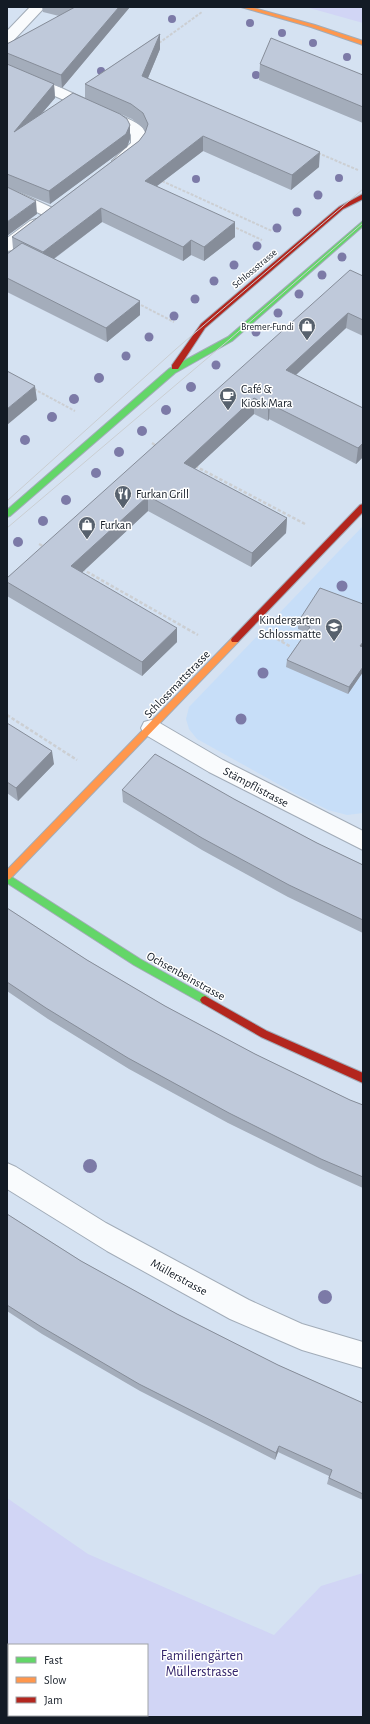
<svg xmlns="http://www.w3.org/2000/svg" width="370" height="1724" font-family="'Alegreya Sans',sans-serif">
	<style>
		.built { fill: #c7def8 }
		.green { fill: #d1d5f5; fill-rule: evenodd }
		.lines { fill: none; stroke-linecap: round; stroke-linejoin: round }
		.street-casing { stroke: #a2acb8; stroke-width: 2 }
		.fast-casing { stroke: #a2acb8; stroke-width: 2 }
		.slow-casing { stroke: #a2acb8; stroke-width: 2 }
		.jam-casing { stroke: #a2acb8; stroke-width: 2 }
		.path-far1 { stroke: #cccfd3; stroke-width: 2; stroke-dasharray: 3 1.5; stroke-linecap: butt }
		.path { stroke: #cccfd3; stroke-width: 2.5; stroke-dasharray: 3.5 2; stroke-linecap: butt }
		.street { fill: #f9fbfd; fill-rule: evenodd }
		.fast { fill: #63d668; fill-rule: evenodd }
		.slow { fill: #ff974d; fill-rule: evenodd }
		.jam { fill: #b3261e; fill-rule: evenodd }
		.tram { stroke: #caced2; stroke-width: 1 }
		.tree { fill: #7c7aa7 }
		.wall { fill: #a4adbb }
		.shaded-wall { fill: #868d99 }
		.building { fill: #bfc9da; stroke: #868d99 }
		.labels { text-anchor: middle; stroke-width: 3; stroke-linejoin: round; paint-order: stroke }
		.far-street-label { font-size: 10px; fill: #131b25; stroke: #fff }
		.far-poi-label { font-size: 10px; fill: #131b25; stroke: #fff; text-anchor: end }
		.poi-label { font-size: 12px; fill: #131b25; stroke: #fff; text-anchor: start }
		.street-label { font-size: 12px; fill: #131b25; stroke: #fff }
		.near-park-label { font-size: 14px; fill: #33246a; stroke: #fff }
	</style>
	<rect width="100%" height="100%" fill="#d5e2f2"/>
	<!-- built -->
	<path class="built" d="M363 526V813L347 815 328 810 296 794 197 739 189 729 186 719 189 707Z"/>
	<!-- green -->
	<path class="green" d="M306 7H363V23Z
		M7 1498 88 1554 274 1635 321 1586 363 1573V1717H7ZM9 1645H147V1715H9Z"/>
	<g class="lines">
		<defs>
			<path id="street" d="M30 7H45L12 42 7 43V31Z
				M7 66C23 70 39 79 55 85 74 94 94 103 113 112 121 116 130 119 138 124 160 138 133 169 115 164L112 161 131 143V135L129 131 73 104 7 75Z
				M7 187 57 210 59 213 57 216 51 218 45 216 7 198Z
				M36 219 42 221 44 224 42 227 13 250 7 251V238L30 221Z
				M151 720 158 722 223 760 363 831V850L209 772 144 734 141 728 144 722Z
				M7 1163 16 1167 106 1223 249 1300 302 1324 363 1342V1368L302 1350 230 1319 107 1251 7 1189Z"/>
			<path id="fast" d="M363 221V226L232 341 175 373 10 516 7 517V510L169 369 228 337Z
				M7 874 140 959 208 997 210 1000 208 1003 205 1004 202 1003 134 965 7 883Z"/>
			<path id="slow" d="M241 7H250L315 25 363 41V45L311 27Z
				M235 637 239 640 238 642 10 879 7 880V870L232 638Z"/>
			<path id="jam" d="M363 194V199L343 209 205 328 178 369H172V365L201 324 339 207Z
				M363 504V512L238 642H232L231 640 232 638 360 505Z
				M205 996 267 1031 363 1073V1083L261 1037 202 1003 200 1000 202 997Z"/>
		</defs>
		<!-- street casing -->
		<use href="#street" class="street-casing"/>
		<!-- fast casing -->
		<use href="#fast" class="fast-casing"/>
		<!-- slow casing -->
		<use href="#slow" class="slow-casing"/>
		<!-- jam casing -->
		<use href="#jam" class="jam-casing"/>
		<!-- path-far1 -->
		<path class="path-far1" d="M159 43 202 12
			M318 153 358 170
			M162 181 272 231
			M232 226 262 240
			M137 303 174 322
			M34 389 75 411"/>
		<!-- path -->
		<path class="path" d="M152 443 158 447
			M195 466 305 524
			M39 544 45 547
			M82 569 198 635
			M277 639 291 647
			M282 642 285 633
			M7 715 77 760"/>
		<!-- street -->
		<use href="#street" class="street"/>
		<!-- fast -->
		<use href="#fast" class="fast"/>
		<!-- slow -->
		<use href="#slow" class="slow"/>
		<!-- jam -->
		<use href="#jam" class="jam"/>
		<!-- tram -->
		<path class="tram" d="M7 501 176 349 363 189
			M7 528 230 339 363 223"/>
	</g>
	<!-- trees -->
	<g class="tree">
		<circle cx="172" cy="19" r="4"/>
		<circle cx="250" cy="23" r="4"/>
		<circle cx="282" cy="33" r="4"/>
		<circle cx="313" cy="43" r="4"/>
		<circle cx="347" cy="57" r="4"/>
		<circle cx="101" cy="71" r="4"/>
		<circle cx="256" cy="75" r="4"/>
		<circle cx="339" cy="178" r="4"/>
		<circle cx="196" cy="179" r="4"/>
		<circle cx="318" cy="195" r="4.5"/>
		<circle cx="297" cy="212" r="4.5"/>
		<circle cx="277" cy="228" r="4.5"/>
		<circle cx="257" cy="246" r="4.5"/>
		<circle cx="342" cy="257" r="4.5"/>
		<circle cx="234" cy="265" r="4.5"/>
		<circle cx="322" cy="275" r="4.5"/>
		<circle cx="214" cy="281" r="4.5"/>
		<circle cx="299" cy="294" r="4.5"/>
		<circle cx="195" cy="299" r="4.5"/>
		<circle cx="278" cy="313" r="4.5"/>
		<circle cx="174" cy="316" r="4.5"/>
		<circle cx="256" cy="332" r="4.5"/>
		<circle cx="149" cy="337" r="4.5"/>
		<circle cx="126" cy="356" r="4.5"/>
		<circle cx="216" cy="365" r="4.5"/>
		<circle cx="99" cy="378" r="5"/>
		<circle cx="191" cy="387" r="5"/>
		<circle cx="74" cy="399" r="5"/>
		<circle cx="166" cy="410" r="5"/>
		<circle cx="52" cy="417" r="5"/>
		<circle cx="142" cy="431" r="5"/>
		<circle cx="25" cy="440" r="5"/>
		<circle cx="119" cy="452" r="5"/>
		<circle cx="96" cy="473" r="5"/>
		<circle cx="66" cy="500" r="5"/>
		<circle cx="43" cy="521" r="5"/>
		<circle cx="18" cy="542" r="5"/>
		<circle cx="342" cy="586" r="5.5"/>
		<circle cx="263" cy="673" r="5.5"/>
		<circle cx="241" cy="719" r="5.5"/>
		<circle cx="90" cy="1166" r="7"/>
		<circle cx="325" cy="1297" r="7"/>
	</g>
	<!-- wall -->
	<path class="wall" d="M42 7H130L62 88 54 85 55 98 42 113 130 125V139L127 147 50 204 7 187V44L59 16 43 12Z
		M160 34V49L148 78 319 167 291 190 203 151 157 186 235 237 204 261 191 255 183 261 102 222 54 259 140 301V315L107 342 7 292V254L13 249 12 237 139 141 145 133V132L143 128 132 119 85 99V84Z
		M260 64 363 75V123L259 80Z
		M363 276V336L346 328 296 375 363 408V457L356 464 269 419 268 421 254 414 194 469 287 518 286 533 251 567 148 511 82 572 177 642 142 676 7 596V578Z
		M363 604V672L348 694 286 667 287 660 306 632 298 629V622Z
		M7 723 54 764 18 801 7 793Z
		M122 790 234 799 317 843 363 865V933L288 897 202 850 123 802Z
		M7 908 87 960 165 1006 255 1054 350 1100 363 1105V1188L319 1168 228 1123 129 1069 48 1019 7 991Z
		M7 1214 81 1261 177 1314 278 1365 363 1403V1500L327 1484 329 1476 278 1452 275 1460 140 1391 42 1334 7 1311Z"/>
	<!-- shaded-wall -->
	<path class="shaded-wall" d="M119 7H130L62 88 61 75Z
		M160 34V49L143 90 142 76Z
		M54 84 55 98 15 145 14 132Z
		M130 125V139L127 147 50 204 49 191Z
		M203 136V151L145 195V181Z
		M320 152 319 167 291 190 292 175Z
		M36 201 37 214 7 236V222Z
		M101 208 102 222 44 266 43 252Z
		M235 222V237L204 261V247Z
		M191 240V255L183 261V247Z
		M140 301V315L107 342 106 328Z
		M348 313 346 328 285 385 286 370Z
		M35 386 37 400 7 425V409Z
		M254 398V414L184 479V463Z
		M270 404 269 419 268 421V405Z
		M363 443V457L356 464 358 448Z
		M148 496V511L73 581 71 566Z
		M287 518 286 533 251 567 252 553Z
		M177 628V642L142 676V662Z
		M363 642V647L360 646Z
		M363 667V672L348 694 349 687Z
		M52 751 54 764 18 801 16 788Z
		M279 1446 278 1452 275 1460 276 1453Z"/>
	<!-- building -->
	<path class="building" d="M75 7H119L61 75 7 53V44Z
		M160 34 142 76 320 152 292 175 203 136 145 181 235 222 204 247 191 240 183 247 101 208 43 252 12 237 139 141 145 133 148 124 143 113 131 104 85 84Z
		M271 38 363 75V107L260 64Z
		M7 64 54 84 14 132 73 93 120 114 127 119 130 125 126 134 49 191 7 174Z
		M7 187 36 201 7 222Z
		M22 243 140 301 106 328 7 278V254Z
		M350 270 363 276V320L348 313 286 370 363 408V443L358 448 270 404 268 405 254 398 184 463 287 518 252 553 148 496 71 566 177 628 142 662 7 582V578Z
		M7 371 35 386 7 409Z
		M320 588 363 604V642L360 646 363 647V667L349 687 287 660 310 627 298 622Z
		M7 723 52 751 16 788 7 782Z
		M155 754 234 799 317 843 363 865V920L289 885 202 838 122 790Z
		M7 908 87 960 165 1006 255 1054 350 1100 363 1105V1177L321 1159 229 1113 128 1058 46 1008 7 982Z
		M7 1214 81 1261 177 1314 278 1365 363 1403V1494L329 1478 332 1470 279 1446 276 1453 139 1384 40 1326 7 1305Z"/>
	<!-- icons -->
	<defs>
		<symbol id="shop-pin" viewBox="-11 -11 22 30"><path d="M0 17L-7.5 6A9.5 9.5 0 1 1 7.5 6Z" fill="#57616d" stroke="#fff"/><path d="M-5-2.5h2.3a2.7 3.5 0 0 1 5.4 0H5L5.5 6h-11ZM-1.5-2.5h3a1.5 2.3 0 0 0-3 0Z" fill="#fff"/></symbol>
		<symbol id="cafe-pin" viewBox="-11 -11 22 30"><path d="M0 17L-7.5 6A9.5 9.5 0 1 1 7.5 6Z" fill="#57616d" stroke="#fff"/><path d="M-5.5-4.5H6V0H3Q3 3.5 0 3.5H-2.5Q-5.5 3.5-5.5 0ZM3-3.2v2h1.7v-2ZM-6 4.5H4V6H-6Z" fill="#fff"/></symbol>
		<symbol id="restaurant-pin" viewBox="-11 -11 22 30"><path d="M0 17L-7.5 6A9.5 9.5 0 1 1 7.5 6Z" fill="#57616d" stroke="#fff"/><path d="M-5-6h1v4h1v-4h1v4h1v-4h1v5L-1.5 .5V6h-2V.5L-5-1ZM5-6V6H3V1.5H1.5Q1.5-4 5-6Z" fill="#fff"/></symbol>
		<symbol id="school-pin" viewBox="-11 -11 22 30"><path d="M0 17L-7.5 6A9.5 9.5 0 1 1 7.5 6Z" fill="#57616d" stroke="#fff"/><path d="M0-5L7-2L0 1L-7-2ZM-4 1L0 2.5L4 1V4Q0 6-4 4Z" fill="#fff"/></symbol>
	</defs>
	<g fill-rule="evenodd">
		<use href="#shop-pin" x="297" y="316" width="20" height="27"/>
		<use href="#cafe-pin" x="218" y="386" width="20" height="27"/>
		<use href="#restaurant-pin" x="113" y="484" width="20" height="27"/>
		<use href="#shop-pin" x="77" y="515" width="20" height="27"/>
		<use href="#school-pin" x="324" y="617" width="20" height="27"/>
	</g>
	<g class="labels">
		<!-- far-street labels -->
		<g class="far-street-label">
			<text transform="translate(254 268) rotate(-40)" y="4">Schlossstrasse</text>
		</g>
		<!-- far-poi labels -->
		<g class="far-poi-label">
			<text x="294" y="330">Bremer-Fundi</text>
		</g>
		<!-- poi labels -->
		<g class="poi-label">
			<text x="241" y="393">Café &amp;<tspan x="241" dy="14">Kiosk Mara</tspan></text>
			<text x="136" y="498">Furkan Grill</text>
			<text x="100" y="529">Furkan</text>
			<text x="321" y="624" text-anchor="end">Kindergarten<tspan x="321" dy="14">Schlossmatte</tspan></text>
		</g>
		<!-- street labels -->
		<g class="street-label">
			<text transform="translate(177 684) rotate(-46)" y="4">Schlossmattstrasse</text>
			<text transform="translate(256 787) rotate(28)" y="4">Stämpflistrasse</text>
			<text transform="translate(186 976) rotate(29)" y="4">Ochsenbeinstrasse</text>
			<text transform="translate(179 1277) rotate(29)" y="4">Müllerstrasse</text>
		</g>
		<!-- near-park labels -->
		<g class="near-park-label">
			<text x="202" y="1660">Familiengärten<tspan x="202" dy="16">Müllerstrasse</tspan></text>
		</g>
	</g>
	<!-- border -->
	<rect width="370" height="1724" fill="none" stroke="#131b25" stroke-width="16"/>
	<!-- legend -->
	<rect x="8" y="1644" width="140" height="72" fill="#ffffff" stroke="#a1a4a8"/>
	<rect x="16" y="1657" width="20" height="6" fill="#63d668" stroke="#a1a4a8"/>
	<text x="44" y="1664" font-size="12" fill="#131b25">Fast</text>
	<rect x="16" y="1677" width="20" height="6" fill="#ff974d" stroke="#a1a4a8"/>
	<text x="44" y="1684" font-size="12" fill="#131b25">Slow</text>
	<rect x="16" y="1697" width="20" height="6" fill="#b3261e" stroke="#a1a4a8"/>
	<text x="44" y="1704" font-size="12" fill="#131b25">Jam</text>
</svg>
